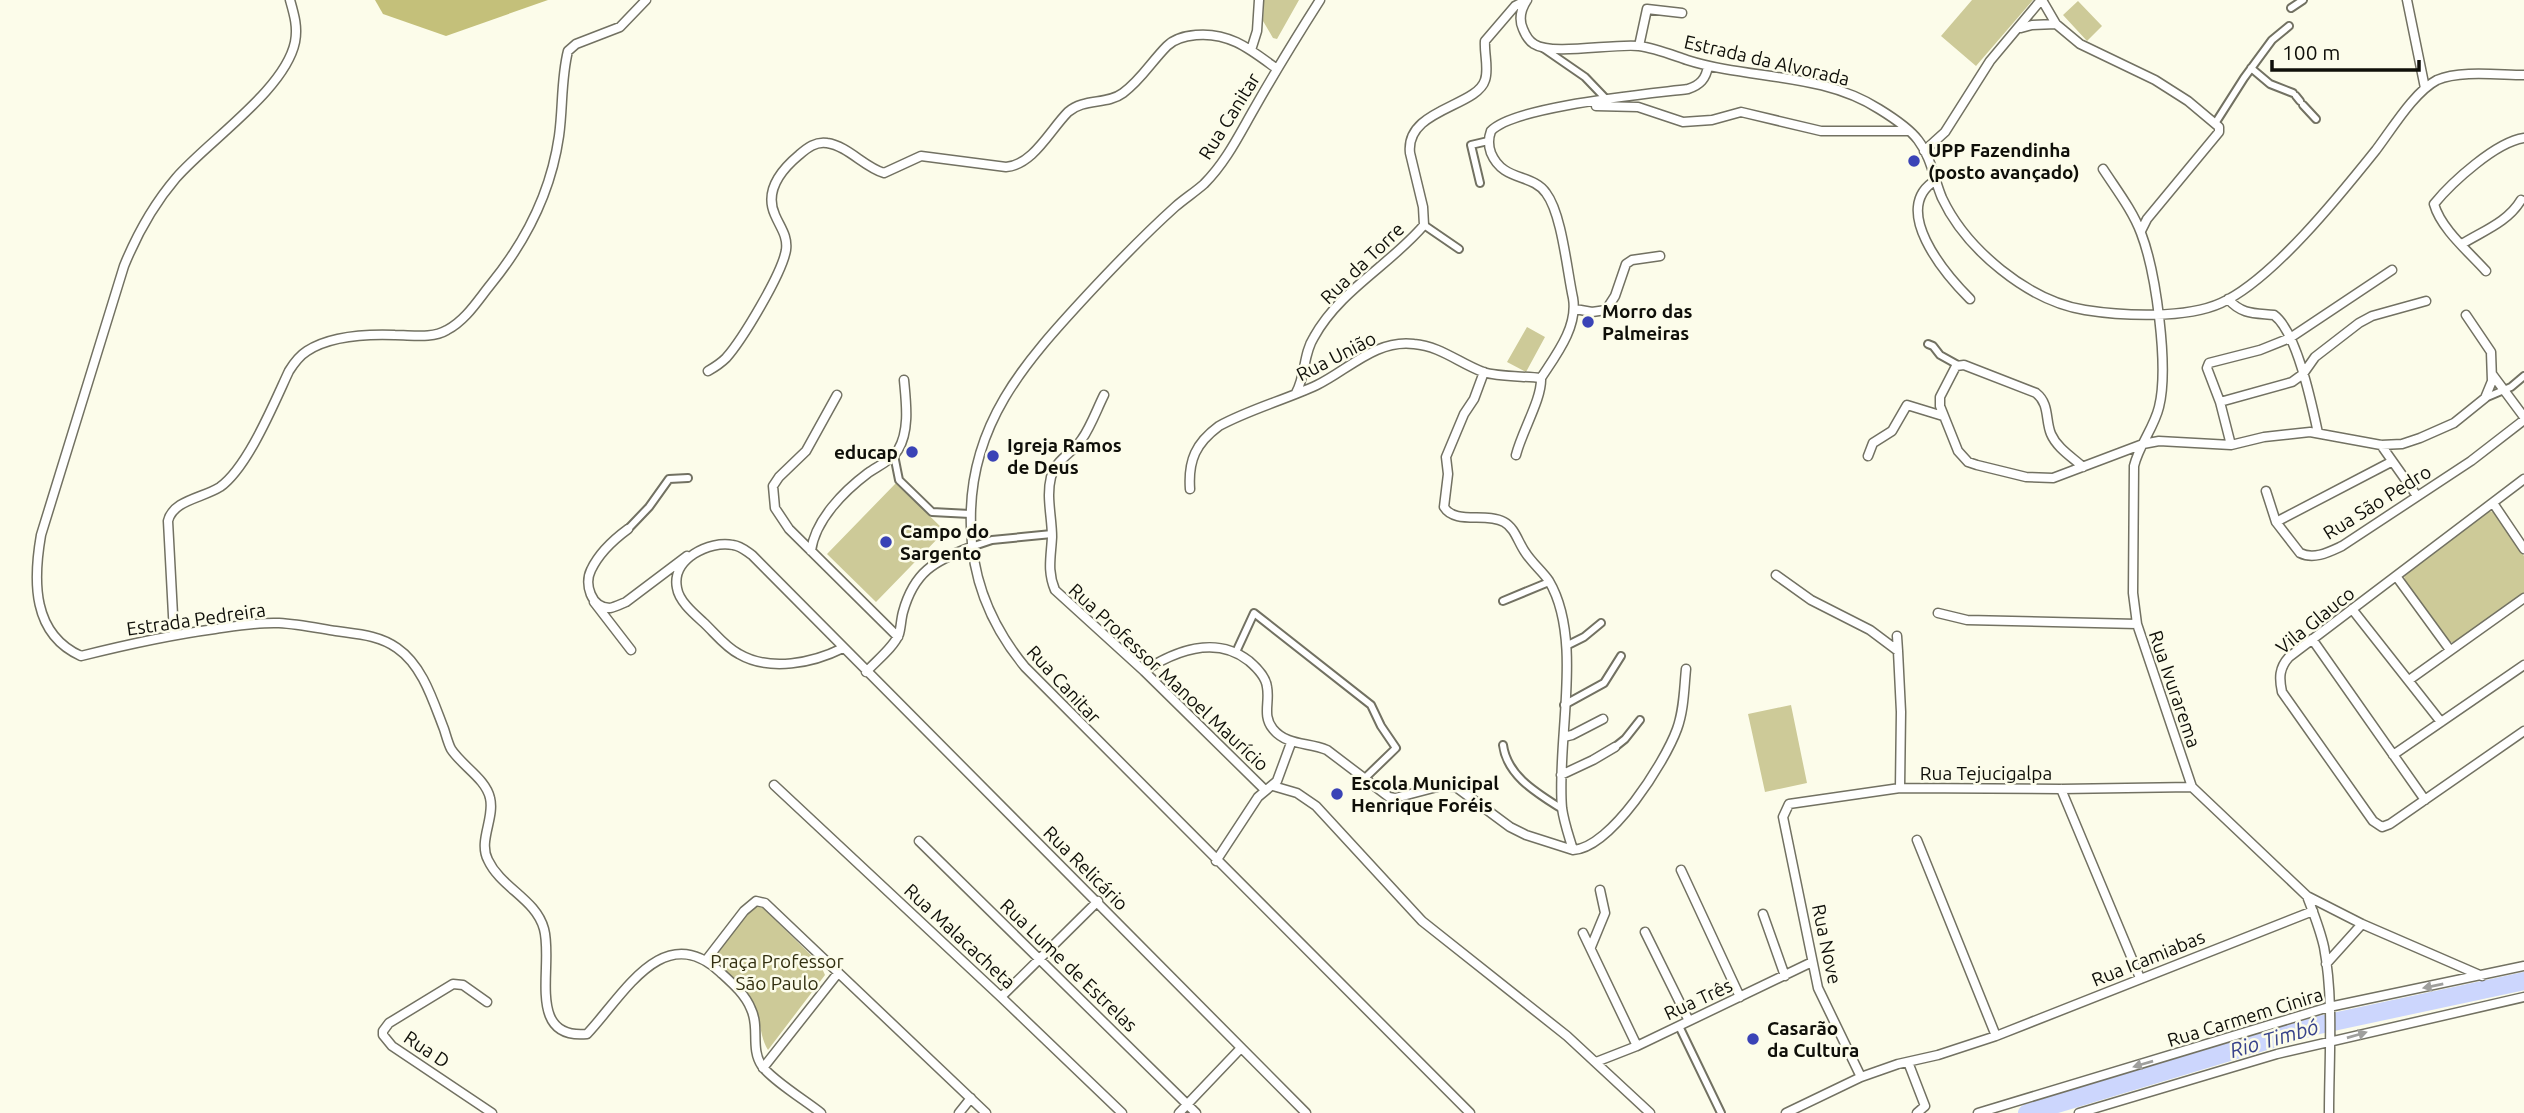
<svg xmlns="http://www.w3.org/2000/svg" width="2524" height="1113" font-family="Ubuntu,sans-serif">
	<style>
		.green { fill: #cdca98 }
		.forest { fill: #c4c07a }
		.lines { fill: none; stroke-linecap: round; stroke-linejoin: round }
		.river { stroke: #ccd6fd; stroke-width: 18 }
		.pedestrian-casing { stroke: #727162; stroke-width: 10 }
		.minor-casing { stroke: #727162; stroke-width: 11 }
		.pedestrian { stroke: #fff; stroke-width: 6 }
		.minor { stroke: #fff; stroke-width: 8 }
		.oneway { fill: #9f9f9d }
		.poi-dot { fill: #3a43b6; stroke: #fcfcea; stroke-width: 2.5 }
		.labels { text-anchor: middle; stroke-width: 5; stroke-linejoin: round; paint-order: stroke }
		.street-label { font-size: 19px; fill: #0f0f09; stroke: #fcfcea }
		.poi-label { font-size: 19px; font-weight: bold; fill: #0f0f09; stroke: #fcfcea; text-anchor: start }
		.park-label { font-size: 19px; fill: #322f10; stroke: #fcfcea }
		.water-label { font-size: 21px; font-style: italic; fill: #37428a; stroke: #fcfcea }
	</style>
	<rect width="100%" height="100%" fill="#fcfcea"/>
	<!-- green -->
	<path class="green" d="M1264 0H1299L1277 39 1273 38 1263 21Z
		M1972 0H2033L1976 66 1941 36Z
		M2078 1 2102 26 2087 41 2063 15Z
		M1527 327 1545 337 1526 372 1507 362Z
		M896 483 945 531 876 602 827 554Z
		M2489 511 2494 512 2524 556V593L2454 642H2449L2406 583 2404 576Z
		M1791 705 1807 783 1765 792 1748 714Z
		M755 906 763 908 820 964 825 975 768 1050C759 1036 761 1017 753 1002 743 984 722 973 714 955L750 908Z"/>
	<!-- forest -->
	<path class="forest" d="M375 0H548L446 36 383 14Z"/>
	<g class="lines">
		<!-- river -->
		<path class="river" d="M2027 1113 2319 1025 2524 981"/>
		<defs>
			<path id="pedestrian" d="M2291 8 2303 0
				M1543 48 1585 77 1607 100
				M2251 68 2270 84 2293 93
				M2296 96 2300 101
				M2303 105 2316 119
				M2216 122 2244 78 2272 40 2289 26
				M1480 183 1471 145 1488 141
				M1424 225 1459 249
				M1928 344 1933 346 1940 355 1958 365
				M2485 398 2511 387 2524 376
				M894 455 899 480 932 512 970 514
				M628 529 649 507 669 479 688 478
				M971 547 992 540 1052 534
				M1503 601 1549 582
				M1566 646 1584 637 1601 623
				M1236 652 1254 613 1371 705 1381 726 1396 748 1364 779
				M1564 705 1604 683 1621 656
				M1503 745C1507 776 1537 793 1562 809
				M1615 747 1625 739 1640 720
				M1679 1026 1721 1113"/>
			<path id="minor" d="M290 0C294 14 298 27 295 42 285 90 208 141 176 178 153 205 137 234 124 266L41 535C33 581 32 634 81 656 125 645 170 635 215 629 236 626 258 622 279 623 298 624 317 628 336 631 357 634 379 635 397 648 423 666 433 701 444 729 446 735 448 743 451 749 462 766 486 779 490 798 495 818 478 841 488 860 501 888 536 899 544 929 554 965 525 1040 587 1034 623 996 663 919 720 972 732 983 745 994 751 1009 760 1027 750 1049 762 1066 772 1080 806 1101 821 1113
				M1320 0C1297 36 1275 72 1254 109 1239 135 1226 162 1204 184 1195 192 1184 199 1175 207 1145 234 1117 263 1089 293 1025 362 967 426 971 527 972 579 992 627 1025 667L1470 1113
				M1527 0C1521 9 1518 18 1523 29 1525 34 1529 41 1534 44 1552 56 1614 43 1639 46 1655 48 1672 55 1687 60 1750 80 1821 72 1879 109 1892 117 1909 128 1918 140 1931 157 1934 179 1942 198 1966 249 2028 301 2085 310 2123 316 2186 319 2221 303 2272 280 2340 195 2376 150 2392 129 2414 92 2437 80 2460 70 2499 75 2524 75
				M2042 0 2056 24 2080 44 2155 80 2188 101 2219 127V132L2147 219 2141 231
				M2407 0 2425 88
				M2021 28 2032 25 2056 24
				M1639 46 1647 9 1682 13
				M1251 50 1257 31 1259 0
				M1596 106 1638 107 1683 122 1712 120 1741 112 1821 131H1909
				M1924 151 1945 132 1990 61 2041 0
				M2103 169C2116 189 2133 211 2141 233 2156 272 2169 367 2159 407 2154 428 2139 445 2134 466L2133 593 2137 624 2192 787 2307 896 2362 924 2482 976
				M1936 180C1889 208 1945 274 1970 299
				M2462 244C2483 231 2508 222 2521 200
				M2486 271C2469 252 2441 229 2434 204 2452 182 2496 142 2524 138
				M2228 299C2242 315 2255 313 2274 315 2297 332 2312 405 2318 433
				M1575 309 1592 312 1606 310 1615 296 1626 264 1632 260 1660 256
				M708 371C715 367 721 363 726 358 742 340 782 274 786 250 788 236 780 227 775 215 764 191 781 170 799 155 807 148 816 141 827 143 848 146 864 167 884 173L921 156 1006 167C1033 165 1050 130 1068 112 1084 98 1107 105 1123 93 1141 80 1151 62 1167 46 1175 38 1185 36 1196 35 1230 32 1251 50 1277 69
				M1484 372 1474 399 1464 414 1446 457 1448 474 1444 507C1455 525 1486 512 1504 522 1515 528 1518 542 1525 552 1532 563 1542 571 1549 581 1584 640 1556 741 1562 808 1564 823 1569 836 1573 850
				M2492 374 2524 417
				M1541 378C1556 355 1578 327 1573 298 1567 271 1562 214 1546 193 1532 173 1503 182 1491 153 1488 145 1488 139 1491 131 1514 106 1649 94 1688 89 1700 85 1706 79 1708 66
				M1296 393C1306 375 1303 354 1314 337 1340 290 1390 265 1424 225L1423 207 1410 153C1405 109 1477 107 1485 80 1489 69 1484 53 1485 41L1515 6 1527 0
				M837 395 806 451 779 477 773 486 775 508 789 529 898 637
				M1104 395C1097 409 1091 426 1082 439 1073 453 1056 459 1051 477 1046 497 1052 517 1052 537 1051 557 1047 571 1055 590L1144 671 1265 790
				M2220 402 2292 382 2303 374 2315 357 2359 323 2372 316 2426 301
				M2231 445 2220 402 2207 368 2209 363 2260 350 2290 338 2392 270
				M2381 445 2417 496
				M1516 455C1522 431 1542 399 1541 378
				M1868 456 1873 443 1892 431 1907 405 1943 416
				M2083 467C2072 457 2057 448 2051 434 2045 420 2050 404 2036 393L1964 365 1956 366 1940 397V406L1958 451 1968 462 1977 465 2026 477 2053 478 2143 444 2159 441 2231 445 2264 437 2310 432 2381 445 2402 444 2420 438 2454 423 2485 398 2492 381 2491 352 2466 315
				M2524 479 2289 657C2279 668 2279 678 2282 692L2373 821 2382 827 2390 824 2524 731
				M1190 489C1188 460 1196 443 1219 426 1250 409 1285 400 1317 385 1348 370 1376 339 1414 344 1440 346 1459 363 1483 372 1498 377 1524 376 1541 378
				M2266 491 2276 522 2300 553C2314 560 2329 552 2342 546L2471 461 2524 420
				M2493 503 2524 549
				M2276 522 2391 462
				M628 529C613 540 599 553 591 570 584 584 591 608 610 608 615 607 621 604 626 602L687 556
				M811 551C815 520 844 491 868 473 878 466 892 460 898 450 910 430 906 402 904 380
				M1776 575 1811 600 1870 630 1898 651 1901 712 1900 788
				M2396 576 2450 650
				M594 602 631 650
				M2352 609 2441 722
				M1938 613 1967 620 2137 624
				M174 634 168 521C173 500 203 498 220 487 248 467 274 403 289 371 294 363 299 356 307 351 330 336 368 334 395 335 412 335 432 339 447 330 466 320 478 300 491 284 526 241 551 192 559 136 563 108 561 78 568 51L576 44 620 27 646 0
				M1897 636 1898 651
				M2312 639 2425 800
				M843 648C813 663 770 672 739 654 725 647 714 632 703 622 693 613 679 601 677 588 671 559 710 540 733 545 741 546 746 551 752 555L1306 1113
				M1144 671C1175 651 1216 635 1249 661 1256 667 1266 677 1267 687 1270 702 1262 716 1273 729 1287 746 1308 742 1327 750L1389 797 1395 798 1441 786 1456 787 1510 827 1526 835 1573 850C1611 848 1665 762 1677 729 1684 710 1684 689 1686 669
				M866 672C876 661 894 647 899 634 901 627 901 619 903 612 914 572 934 561 971 547
				M2409 680 2524 598
				M1564 737 1572 735 1603 719
				M2393 755 2524 665
				M1561 775 1593 760 1615 747
				M774 785 1001 997 1122 1113
				M1273 786 1297 793 1316 806 1422 921 1567 1036 1650 1113
				M2061 789 2140 978
				M1917 840 1996 1036
				M919 841 1196 1113
				M1216 861 1258 797 1277 781 1291 743
				M1681 870 1740 997
				M2307 896C2313 912 2320 929 2324 947 2334 1000 2329 1058 2329 1113
				M1763 914 1785 976
				M1645 932 1689 1021
				M1583 933 1637 1046
				M1591 947 1605 913 1600 890
				M707 959 744 911 756 901 765 903 986 1113
				M2326 964 2362 924
				M1001 997 1098 901
				M487 1002 463 985 453 984 389 1023 383 1031V1035L392 1046 492 1113
				M1596 1062 1637 1046 1812 962
				M1908 1062 1925 1106 1917 1113
				M763 1068 838 973
				M1861 1077 1818 988 1783 817 1789 804 1900 788 2061 789 2192 787
				M959 1113 971 1098
				M1179 1113 1241 1048
				M1786 1113 1861 1077 1898 1064 1938 1055 1996 1036 2313 911
				M1978 1113 2329 1007 2524 966
				M2079 1113 2277 1054 2524 997"/>
		</defs>
		<!-- pedestrian casing -->
		<use href="#pedestrian" class="pedestrian-casing"/>
		<!-- minor casing -->
		<use href="#minor" class="minor-casing"/>
		<!-- pedestrian -->
		<use href="#pedestrian" class="pedestrian"/>
		<!-- minor -->
		<use href="#minor" class="minor"/>
	</g>
	<!-- one-way arrows -->
	<defs><path id="oneway-solid" d="M-6-.8H1V-3.2L6.5 0L1 3.2V.8H-6Z" transform="scale(1.75)"/></defs>
	<g class="oneway">
		<use href="#oneway-solid" transform="translate(2433 986) rotate(169)"/>
		<use href="#oneway-solid" transform="translate(2357 1035) rotate(-16)"/>
		<use href="#oneway-solid" transform="translate(2143 1064) rotate(164)"/>
	</g>
	<!-- markers -->
	<g class="poi-dot">
		<circle cx="1914" cy="161" r="7"/>
		<circle cx="1588" cy="322" r="7"/>
		<circle cx="912" cy="452" r="7"/>
		<circle cx="993" cy="456" r="7"/>
		<circle cx="886" cy="542" r="7"/>
		<circle cx="1337" cy="794" r="7"/>
		<circle cx="1753" cy="1039" r="7"/>
	</g>
	<g class="labels">
		<!-- street labels -->
		<g class="street-label">
			<text transform="translate(1767 60) rotate(13)" y="7">Estrada da Alvorada</text>
			<text transform="translate(1229 116) rotate(-58)" y="7">Rua Canitar</text>
			<text transform="translate(1362 263) rotate(-44)" y="7">Rua da Torre</text>
			<text transform="translate(1336 356) rotate(-27)" y="7">Rua União</text>
			<text transform="translate(2377 502) rotate(-32)" y="7">Rua São Pedro</text>
			<text transform="translate(196 619) rotate(-8)" y="7">Estrada Pedreira</text>
			<text transform="translate(2315 620) rotate(-39)" y="7">Vila Glauco</text>
			<text transform="translate(1169 677) rotate(43)" y="7">Rua Professor Manoel Maurício</text>
			<text transform="translate(1064 684) rotate(47)" y="7">Rua Canitar</text>
			<text transform="translate(2175 689) rotate(71)" y="7">Rua Ivurarema</text>
			<text x="1986" y="780">Rua Tejucigalpa</text>
			<text transform="translate(1086 868) rotate(45)" y="7">Rua Relicário</text>
			<text transform="translate(960 936) rotate(43)" y="7">Rua Malacacheta</text>
			<text transform="translate(1827 944) rotate(78)" y="7">Rua Nove</text>
			<text transform="translate(2148 958) rotate(-22)" y="7">Rua Icamiabas</text>
			<text transform="translate(1069 965) rotate(44)" y="7">Rua Lume de Estrelas</text>
			<text transform="translate(1698 999) rotate(-25)" y="7">Rua Três</text>
			<text transform="translate(2245 1017) rotate(-17)" y="7">Rua Carmem Cinira</text>
			<text transform="translate(427 1049) rotate(34)" y="7">Rua D</text>
		</g>
		<!-- poi labels -->
		<g class="poi-label">
			<text x="1928" y="157">UPP Fazendinha<tspan x="1928" dy="22">(posto avançado)</tspan></text>
			<text x="1602" y="318">Morro das<tspan x="1602" dy="22">Palmeiras</tspan></text>
			<text x="1007" y="452">Igreja Ramos<tspan x="1007" dy="22">de Deus</tspan></text>
			<text x="898" y="459" text-anchor="end">educap</text>
			<text x="900" y="538">Campo do<tspan x="900" dy="22">Sargento</tspan></text>
			<text x="1351" y="790">Escola Municipal<tspan x="1351" dy="22">Henrique Foréis</tspan></text>
			<text x="1767" y="1035">Casarão<tspan x="1767" dy="22">da Cultura</tspan></text>
		</g>
		<!-- park labels -->
		<g class="park-label">
			<text x="777" y="968">Praça Professor<tspan x="777" dy="22">São Paulo</tspan></text>
		</g>
		<!-- water labels -->
		<g class="water-label">
			<text transform="translate(2274 1039) rotate(-16)" y="7">Rio Timbó</text>
		</g>
	</g>
	<!-- scale -->
	<path d="M2272 60v10h147v-10" fill="none" stroke="#0f0f09" stroke-width="3.5"/>
	<text x="2282" y="60" font-size="21" fill="#0f0f09" stroke="#fcfcea" stroke-width="5" paint-order="stroke">100 m</text>
</svg>
